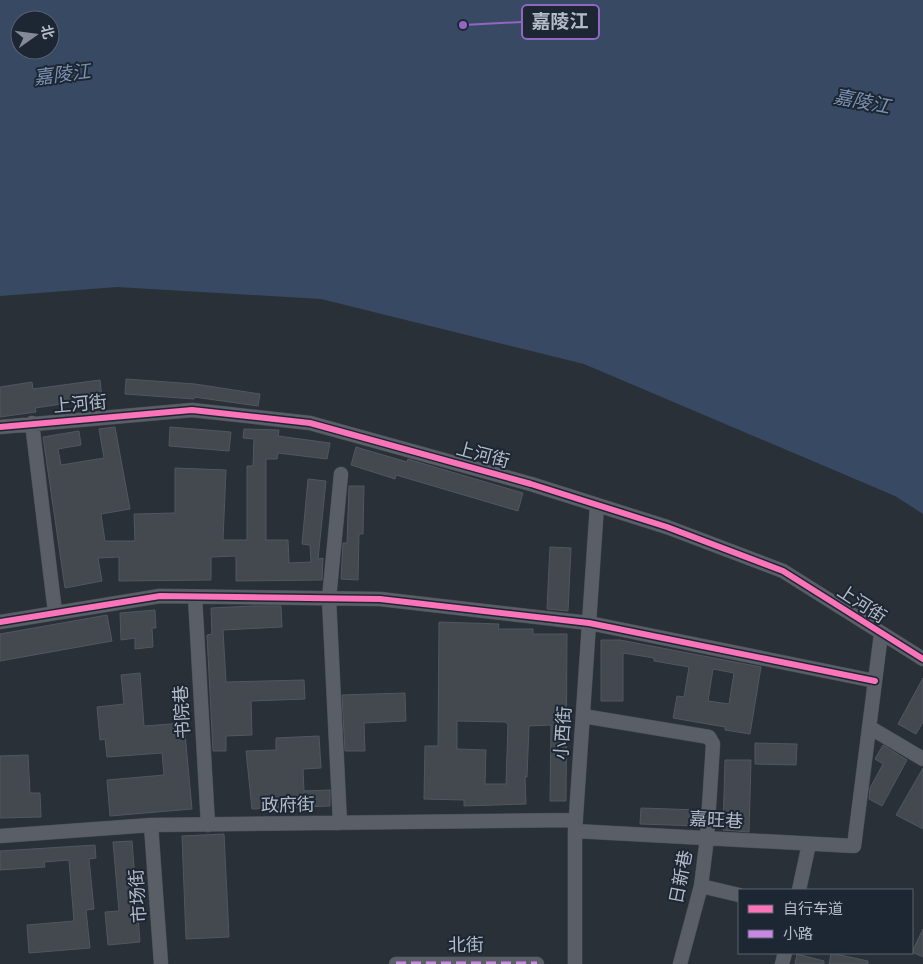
<svg xmlns="http://www.w3.org/2000/svg" width="923" height="964" font-family="'IBM Plex Sans','Noto Sans SC',sans-serif">
	<style>
		.water { fill: #384963; fill-rule: evenodd }
		.building { fill: #444950; stroke: #52575f; fill-rule: evenodd }
		.lines { fill: none; stroke-linecap: round; stroke-linejoin: round }
		.minor-casing { stroke: #484c53; stroke-width: 15 }
		.minor { stroke: #5a5e66; stroke-width: 14 }
		.quiet { stroke: #c787e3; stroke-width: 5; stroke-dasharray: 10 5; stroke-linecap: butt }
		.cycleway-casing { stroke: #1d2633; stroke-width: 9 }
		.cycleway { stroke: #fb73b8; stroke-width: 6 }
		.labels { text-anchor: middle; stroke-width: 4; stroke-linejoin: round; paint-order: stroke }
		.street-label { font-size: 18px; fill: #b4bcc9; stroke: #1d2633 }
		.water-label { font-size: 19px; font-style: italic; fill: #7c92b1; stroke: #1d2633 }
		.leader { fill: none; stroke: #9266c3; stroke-width: 2 }
		.callout-dot { fill: #9266c3; stroke: #1d2633; stroke-width: 2 }
		.callout { fill: #1d2633; stroke: #9266c3; stroke-width: 2 }
		.callout-label { font-size: 19px; text-anchor: middle; font-weight: bold; fill: #b4bcc9 }
	</style>
	<rect width="100%" height="100%" fill="#2a3038"/>
	<!-- water -->
	<path class="water" d="M0 0H923V514L895 496 584 364 321 299 117 287 0 296ZM20 20H50V50H20Z"/>
	<!-- building -->
	<path class="building" d="M126 379 195 384 260 394 258 406 194 397V399L125 394Z
		M100 380 102 398 35 408 36 412 0 417V387L32 382 33 389Z
		M115 427 130 509 101 514 105 541H135L134 514 175 513V468L226 470 223 540H247V466H253L254 439 243 438 244 429 279 430 278 436 330 443 327 459 278 453 277 459H266V540H288L289 563 311 562 310 545 302 544 308 479 326 481 318 559 323 558 322 580 236 581V556L211 557V580L119 581V557L98 558 102 581 65 588 43 437 79 431 81 445 58 449 61 465 104 458 99 429Z
		M170 427 231 432 229 451 169 446Z
		M356 447 407 462 408 459 421 463 523 493 518 511 396 475 395 479 351 465Z
		M349 486H364L363 534H359L358 580 341 579 343 543H347Z
		M550 547 571 548 568 611 547 609Z
		M252 606H281L282 627 223 630 226 682 304 680 305 699 251 701 252 735 226 736V751H213L207 635 212 634 211 608Z
		M155 610 156 628H152L153 647 135 649V638L121 640 120 613Z
		M107 615 112 641 0 661V634Z
		M439 622 499 624 498 629H533V634H567L566 801H550L551 725 529 726 527 777H525L526 804 464 806V800L424 799 425 746H438ZM457 721 506 722 508 725 506 784H485L486 750 457 749Z
		M601 640H620L761 667 750 734 725 730V727L673 718 677 696 684 697 689 667 654 661V658L623 653V701H601ZM713 669 734 673 729 704 708 701Z
		M140 673 144 726 184 723 192 809 110 816 107 780 164 775 162 753 107 757 105 739 100 740 97 707 124 704 121 675Z
		M923 678V722L916 734 898 724Z
		M405 693 406 721 364 723 365 751H345L342 695Z
		M319 736 321 768 303 769 304 791 330 790V806L252 809 246 751 276 750V738Z
		M755 743 797 744 796 765 755 764Z
		M883 745 907 760 882 806 869 799 870 788 883 764 875 759Z
		M28 755 30 793H40L41 817 0 818V756Z
		M725 760H751L749 832 723 830Z
		M923 768V829L896 815Z
		M641 808 700 810 699 826 640 824Z
		M224 834 229 937 186 939 182 836Z
		M132 841 140 942 108 945 105 912 119 911 113 842Z
		M95 845 96 858 89 859 94 909 86 910 90 948 29 953 27 925 74 921 69 860 44 862 45 867 0 870V851Z
		M923 929V957L912 952Z
		M831 953 868 961V964H829Z
		M797 954 824 961V964H795Z"/>
	<g class="lines">
		<defs>
			<path id="minor" d="M32 423 55 612
				M0 427 192 410 310 423 531 484 667 527 783 571 923 659
				M195 597 208 825
				M0 622 160 596 380 599 589 623 875 681
				M583 716 709 737 713 744 707 838 701 886 680 964
				M869 727 923 759
				M340 823 329 599 341 474
				M151 825 161 964
				M575 831 854 846 881 634
				M0 836 151 825 576 820
				M701 886 739 895
				M799 890 809 844
				M396 964H537
				M575 964V831L597 505
				M782 964 785 953"/>
		</defs>
		<!-- minor casing -->
		<use href="#minor" class="minor-casing"/>
		<!-- minor -->
		<use href="#minor" class="minor"/>
		<!-- quiet -->
		<path class="quiet" d="M396 964H537"/>
		<defs>
			<path id="cycleway" d="M0 427 192 410 310 423 531 484 667 527 783 571 923 659
				M0 622 160 596 380 599 589 623 875 681"/>
		</defs>
		<!-- cycleway casing -->
		<use href="#cycleway" class="cycleway-casing"/>
		<!-- cycleway -->
		<use href="#cycleway" class="cycleway"/>
	</g>
	<g class="labels">
		<!-- street labels -->
		<g class="street-label">
			<text transform="translate(80 404) rotate(-5)" y="6">上河街</text>
			<text transform="translate(483 455) rotate(15)" y="6">上河街</text>
			<text transform="translate(862 604) rotate(33)" y="6">上河街</text>
			<text transform="translate(182 712) rotate(-93)" y="6">书院巷</text>
			<text transform="translate(563 733) rotate(-86)" y="6">小西街</text>
			<text transform="translate(288 805) rotate(-1)" y="6">政府街</text>
			<text transform="translate(716 820) rotate(3)" y="6">嘉旺巷</text>
			<text transform="translate(681 877) rotate(-79)" y="6">日新巷</text>
			<text transform="translate(138 896) rotate(-94)" y="6">市场街</text>
			<text transform="translate(466 945) rotate(-1)" y="6">北街</text>
		</g>
		<!-- water labels -->
		<g class="water-label">
			<text transform="translate(62 74) rotate(-7)" y="7">嘉陵江</text>
			<text transform="translate(862 101) rotate(11)" y="7">嘉陵江</text>
		</g>
	</g>
	<!-- callouts -->
	<path class="leader" d="M463 25L522 22"/>
	<circle class="callout-dot" cx="463" cy="25" r="5"/>
	<rect class="callout" x="522" y="5" width="77" height="34" rx="5"/>
	<g class="callout-label">
		<text x="560" y="28">嘉陵江</text>
	</g>
	<!-- legend -->
	<rect x="738" y="889" width="175" height="65" fill="#1d2633" stroke="#59626f"/>
	<rect x="748" y="905" width="25" height="8" fill="#fb73b8" stroke="#59626f"/>
	<text x="783" y="914" font-size="15" fill="#b4bcc9">自行车道</text>
	<rect x="748" y="930" width="25" height="8" fill="#c787e3" stroke="#59626f"/>
	<text x="783" y="939" font-size="15" fill="#b4bcc9">小路</text>
	<!-- north arrow -->
	<g transform="translate(35 35) rotate(76)"><circle r="24" fill="#1d2633" stroke="#59626f"/>
	<path d="M0-4L9 19L0 12L-9 19Z" fill="#848b96"/>
	<text y="-8" font-size="14" font-weight="bold" text-anchor="middle" fill="#b4bcc9">北</text>
	</g>
</svg>
